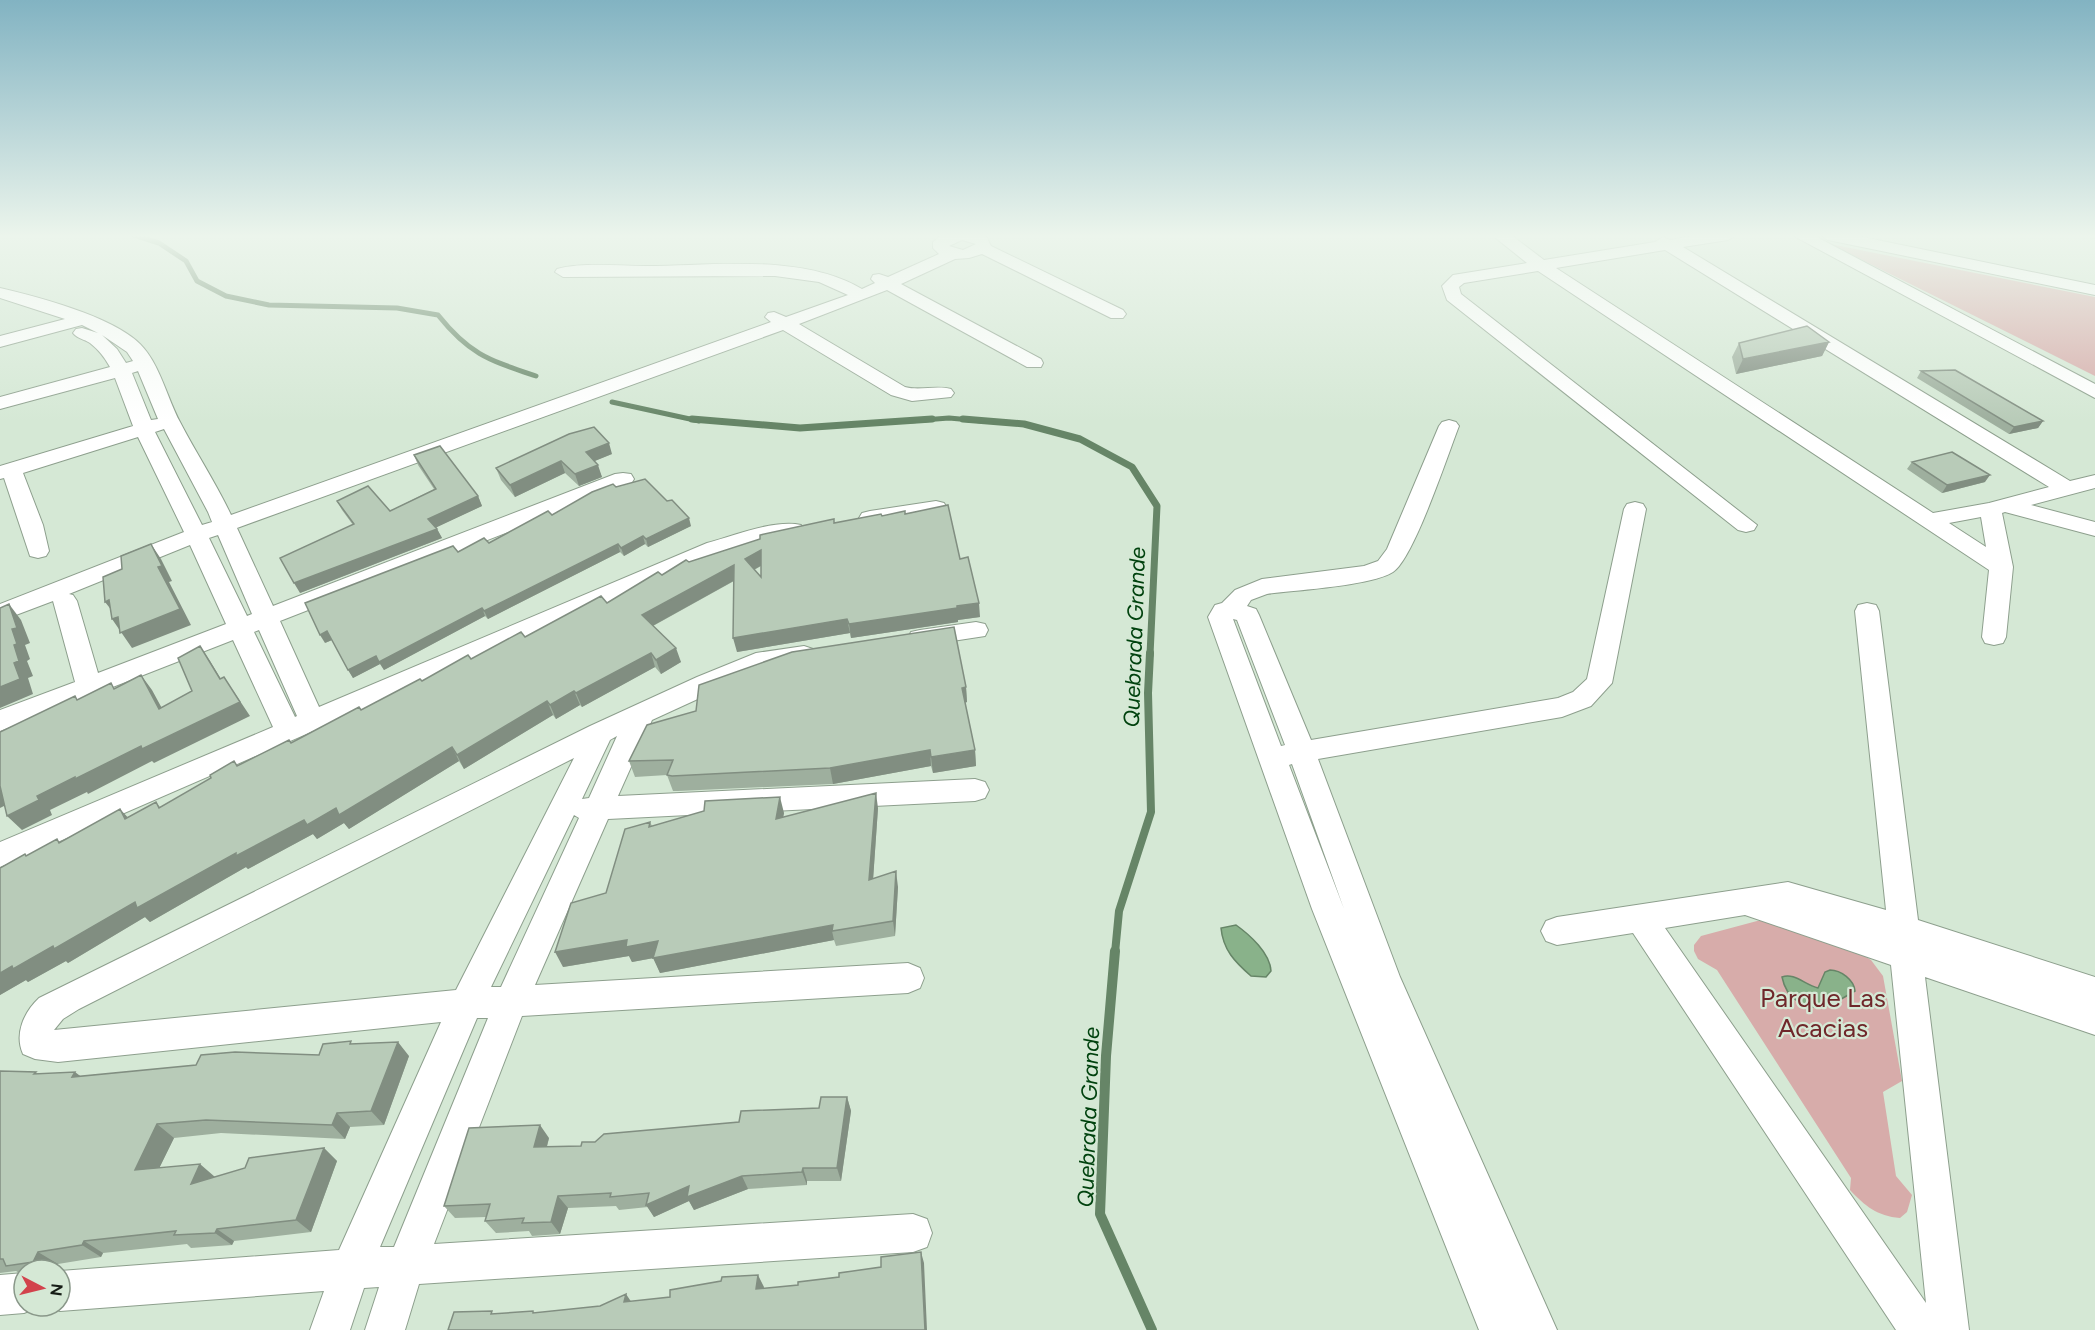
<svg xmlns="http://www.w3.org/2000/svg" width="2095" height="1330" font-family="Figtree,sans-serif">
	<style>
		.green { fill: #d7acaa }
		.water { fill: #89b28a; stroke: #668567; stroke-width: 1.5 }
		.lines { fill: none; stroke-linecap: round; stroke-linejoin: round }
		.stream-far3 { stroke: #668567; stroke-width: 5 }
		.stream-far2 { stroke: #668567; stroke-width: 7 }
		.stream-far1 { stroke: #668567; stroke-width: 8 }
		.stream { stroke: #668567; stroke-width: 10 }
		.street-casing { stroke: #8d9f8d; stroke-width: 2 }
		.street { fill: #fff; fill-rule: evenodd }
		.wall { fill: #9eaf9e; fill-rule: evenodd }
		.shaded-wall { fill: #818e81 }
		.building { fill: #b8cbb8; stroke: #818e81; stroke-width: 1.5; fill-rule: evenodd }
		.labels { text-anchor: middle; stroke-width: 4.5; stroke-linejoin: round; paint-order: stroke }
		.water-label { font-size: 22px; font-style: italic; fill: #00420e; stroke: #d5e8d5 }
		.near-park-label { font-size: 26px; fill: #6f272a; stroke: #d5e8d5 }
	</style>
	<rect width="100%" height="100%" fill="#d5e8d5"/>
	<!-- green -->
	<path class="green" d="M1830 244 2095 297V376Z
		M1757 921H1765L1863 955 1871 960 1883 976 1902 1081 1883 1092 1896 1176 1912 1195 1907 1212 1900 1218C1877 1216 1865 1206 1850 1190L1851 1178 1717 970 1698 959 1694 951V945L1701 936Z"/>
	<!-- water -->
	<path class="water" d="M1236 925C1250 935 1270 953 1271 971L1266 977 1251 976C1235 962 1223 950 1221 928Z
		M1830 970C1841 970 1854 980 1855 991 1836 1002 1818 1016 1797 1001 1788 995 1784 987 1782 977 1794 972 1805 985 1818 988L1825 972Z"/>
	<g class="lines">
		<!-- stream-far3 -->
		<path class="stream-far3" d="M134 235 159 243 186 261 197 281 226 296 269 305 397 308 438 315C470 355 489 360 536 376
			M612 402 699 421
			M910 421 949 418 982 421"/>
		<!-- stream-far2 -->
		<path class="stream-far2" d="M692 419 800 428 932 419
			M963 419 1024 424 1080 439 1132 467 1157 506 1150 655"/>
		<!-- stream-far1 -->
		<path class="stream-far1" d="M1115 953 1119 911 1151 812 1148 693 1150 653"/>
		<!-- stream -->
		<path class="stream" d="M1115 951 1106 1056 1100 1214 1152 1330"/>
		<defs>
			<path id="street" d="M942 235 986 236 991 246 1123 310 1126 314 1123 318H1111L982 254 969 258 955 259 901 284 1041 359 1043 363 1041 367H1027L887 290 799 324 905 387C920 391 936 385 951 389L954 393 951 397 912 401 891 395 783 330 237 528 273 606 615 474 623 473 631 474 634 479 631 484 280 621 319 707 707 543C733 536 775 519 801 525L804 530 801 535 762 542 723 553 0 867V842L273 727 233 640 0 731V710L75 682 53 601 0 621V604L184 532 138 437 23 473 43 525 49 551 46 556 38 558 30 556 4 478 0 479V466L133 426 115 378 0 409V397L110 367C105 358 99 350 90 343 84 339 78 339 73 333L76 329 82 328 98 333 82 325 0 347V336L65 319 0 298V288C38 297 112 316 140 344 160 364 167 398 180 422 196 453 216 483 231 515L771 322 765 317 768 313 774 312 786 317 848 295 819 282 775 276 563 277 555 272 557 269C584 262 617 266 645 266 712 266 802 253 862 289L875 283 871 279 873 275 879 274 888 277 939 254 933 248V242ZM962 240 976 244 963 250 949 246ZM102 335 127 352 133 361 126 363 117 349ZM138 371 158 419 151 420 132 373ZM164 429 208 512 212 522 202 525 155 432ZM218 535 252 614 247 616 209 538ZM190 545 226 624 98 673 77 601 73 595 69 594ZM259 630 297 716 295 717 254 632Z
				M1492 235H1511L1544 260 1655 242 1663 237 1670 240 1697 235H1736L1728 240 1683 247 2070 481 2095 475V488L2031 505 2095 522V536L2005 512 2002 513 2013 567 2006 637 2003 643 1994 645 1985 643 1982 637 1989 570 1538 271 1464 283 1459 287 1461 294 1757 525 1754 530 1746 532 1738 530 1447 300 1442 286 1453 275 1527 263ZM1665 250 2049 487 1989 503 1933 513 1556 268ZM1981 517 1986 547 1949 523Z
				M1792 235H1813L2095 384V398Z
				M1820 235H1853L2095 285V295L1828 240Z
				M1449 420 1456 422 1459 426C1448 454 1414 558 1393 572 1371 586 1296 590 1267 594L1251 600 1247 606 1256 609 1259 615 1311 740 1558 698 1573 692 1587 679 1624 509 1627 504 1635 502 1643 504 1646 509 1612 683 1591 706 1562 717 1318 759 1400 977 1557 1330H1479L1312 909 1208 617 1215 605 1222 603 1235 590 1262 579 1364 566 1378 561 1387 549 1439 426 1442 422ZM1233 619 1237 620 1285 745 1281 746ZM1292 764 1344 909 1289 765Z
				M936 501 944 503 947 508 944 513 870 525 862 523 859 518 862 513 870 511Z
				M1867 603 1876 605 1879 611 1918 920 2095 977V1035L1925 977 1969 1330H1896L1633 933 1557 945 1546 941 1541 931 1546 921 1557 917 1788 882 1886 910 1855 611 1858 605ZM1745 915 1891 965 1926 1303 1665 928Z
				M976 622 985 624 988 630 985 636 920 646 911 644 908 638 911 632 920 630Z
				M804 646 813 649 817 655 813 661 761 670 652 720 618 796 975 779 985 782 989 790 985 798 975 801 608 819 535 985 908 963 920 968 924 978 920 988 908 993 522 1016 434 1244 913 1214 927 1219 932 1233 927 1247 913 1252 419 1284 405 1330H365L379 1287 364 1288 350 1330H310L324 1291 60 1311 48 1306H60V1271L339 1250 441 1022 58 1062 35 1059 23 1054C14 1034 24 1012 39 998L590 726 697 677 756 653ZM617 736 589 798 582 799 610 740ZM574 758 456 990 54 1030 63 1019 79 1009ZM574 815 579 818 501 987H491ZM477 1018H488L394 1247H380Z
				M24 1273V1306L38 1307 24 1313 0 1315V1275Z"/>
		</defs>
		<!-- street casing -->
		<use href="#street" class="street-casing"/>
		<!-- street -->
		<use href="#street" class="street"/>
	</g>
	<!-- wall -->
	<path class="wall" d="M1829 342 1822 356 1736 374 1732 357 1739 343Z
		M1921 371 2043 421 2038 428 2009 434 1917 378Z
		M612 454 594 461 602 477 579 486 565 473 515 497 501 480 496 468Z
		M414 455 478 496 482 506 436 527 442 538 300 593 353 525 342 510 337 501 390 511 434 489 418 465Z
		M1912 462 1985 482 1942 493 1907 469Z
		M905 514 960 559 980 617 958 620V622L851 638 850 633 737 652 734 581 653 626 681 662 661 674 655 667 582 707 580 705 556 719 553 715 464 769 459 761 349 829 344 823 317 839 313 834 248 869 246 867 150 922 145 917 68 963 66 961 28 982 26 980 0 995V868L25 854 27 856 61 842 128 818 156 802 160 807 237 766 291 743 471 659 607 603 689 562 834 523ZM761 566V577L754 570Z
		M552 515 691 526 648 547 645 544 624 556 620 552 488 619 485 616 384 670 380 664 353 678 332 640 325 643 458 552 489 543Z
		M966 687 967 702 965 703 975 750 976 766 933 773 931 766 833 784 678 791H673L667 775 635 777 629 761Z
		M878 808 873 879 898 887 895 936 836 946 834 940 660 973 654 958 632 962 629 956 563 967 606 893 650 822 652 826 784 813 783 817Z
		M354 1044 409 1056 384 1125 350 1127 345 1139 221 1133 174 1138 159 1168 215 1177 324 1148 337 1161 311 1232 234 1241 232 1245 191 1248 187 1244 103 1253 101 1257 58 1264 55 1270H24V1276L16 1271 0 1273V1071L81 1076 319 1055Z
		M847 1097 851 1111 841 1181H807V1185L748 1189 694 1210 689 1201 654 1217 648 1207 619 1210 616 1206 568 1208 560 1234 532 1236 529 1231 496 1233 485 1221 486 1217 455 1218 444 1206 549 1138 547 1147 581 1146 595 1142 739 1122 819 1108Z"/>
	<!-- shaded-wall -->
	<path class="shaded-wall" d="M1829 342 1822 356 1736 374 1743 359Z
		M2043 421 2038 428 2009 434 2014 427Z
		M609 443 612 454 590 463 586 452Z
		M561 461 565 473 515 497 510 485Z
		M598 465 602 477 579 486 575 474Z
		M1990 475 1985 482 1942 493 1947 485Z
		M478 496 482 506 433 529 428 519Z
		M689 518 691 526 648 547 646 539Z
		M437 529 442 538 300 593 294 583Z
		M643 536 645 544 624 556 621 548Z
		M151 544 161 559 172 581 169 582 191 625 132 648 112 619Z
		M618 544 620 552 488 619 484 611Z
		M761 550 764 564 748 573 745 559Z
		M734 565 737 579 647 629 642 615Z
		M109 600 117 617 105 602Z
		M979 603 980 617 958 620V622L851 638 849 624Z
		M9 604 21 620 30 643 25 645 30 659 27 661 33 676 28 678 33 694 0 708V687L14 645Z
		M482 608 485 616 384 670 379 662Z
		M847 619 850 633 737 652 733 638Z
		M327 631 332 640 325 643 320 635Z
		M200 646 210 661 230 694 220 679Z
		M676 648 681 662 661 674 656 660Z
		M651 653 655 667 582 707 576 693Z
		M376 656 380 664 353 678 348 670Z
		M141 675 152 690 170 723 159 709Z
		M224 677 250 716 154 763 152 761 88 794 87 792 50 810 52 815 22 830 7 816 37 796Z
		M966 687 967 702 963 703 962 688Z
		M574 691 580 705 556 719 550 705Z
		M547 701 553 715 464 769 457 755Z
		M452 747 459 761 349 829 344 823 317 839 313 834 248 869 246 867 150 922 145 917 68 963 66 961 28 982 26 980 0 995V973L12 966 53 946 135 902 304 820 336 808Z
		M930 750 931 766 833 784 830 768Z
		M975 750 976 766 933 773 931 757Z
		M0 786 14 801 0 808Z
		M876 793 878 808 872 895 869 880Z
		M780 797 784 813 780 834 776 819Z
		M120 809 133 823 125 819Z
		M896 871 898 887 895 936 893 921Z
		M833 925 832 931 834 940 660 973 653 958Z
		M627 940 658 941 664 956 632 962 629 956 563 967 555 952Z
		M398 1042 409 1056 384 1125 371 1111Z
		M75 1072 92 1085 72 1077Z
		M847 1097 851 1111 841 1181 837 1168Z
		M337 1113 350 1127 345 1139 332 1125Z
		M157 1124 174 1138 152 1183 135 1170Z
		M540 1125 549 1138 543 1160 534 1147Z
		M324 1148 337 1161 311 1232 296 1220Z
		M200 1164 215 1177 191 1184Z
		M803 1168 807 1181V1185L802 1172Z
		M742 1176 748 1189 694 1210 689 1201 654 1217 646 1205 689 1186Z
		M558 1196 568 1208 560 1234 551 1222Z
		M217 1229 234 1241 232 1245 215 1233Z
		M84 1241 103 1253 101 1257 82 1245Z
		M38 1252 58 1264 55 1270H47L33 1262Z
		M921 1252 924 1263 927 1330H925Z
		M758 1275 764 1287 762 1300 756 1289Z
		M626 1294 634 1306 624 1302Z"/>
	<!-- building -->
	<path class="building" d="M1807 326 1829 342 1743 359 1739 343Z
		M1955 370 2043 421 2014 427 1921 371Z
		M594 427 609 443 586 452 598 465 575 474 561 461 510 485 496 468 569 434Z
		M440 446 478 496 428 519 437 529 294 583 280 558 354 524 337 501 368 486 390 511 436 489 414 455Z
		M1952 452 1990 475 1947 485 1912 462Z
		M645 479 667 501 672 500 689 518 646 539 643 536 621 548 618 544 484 611 482 608 379 662 376 656 348 670 327 631 320 635 305 603 453 546 458 552 484 538 489 543 548 511 552 515 592 492 613 484 616 487Z
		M948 505 960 559 968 557 979 603 957 606V608L849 624 847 619 733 638 734 565 642 615 676 648 656 660 651 653 576 693 574 691 550 705 547 701 457 755 452 747 339 815 336 808 307 825 304 820 236 856V853L137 908 135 902 54 949 53 946 13 969 12 966 0 973V868L25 854 26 856 57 839 59 843 120 809 125 819 156 802 159 808 211 778 210 775 234 761 237 766 289 740 291 743 359 707 361 710 420 679 422 681 468 655 471 659 521 632 525 637 601 596 607 603 658 572 662 575 686 560 689 562 760 539V535L829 520 834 519V523L881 514 882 516 905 511V514ZM761 550V577L745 559Z
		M151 544 162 566 158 567 180 609 120 633 118 617 112 619 109 600 105 602 103 577 122 569 121 556Z
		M9 604 17 628 12 629 17 644 14 645 19 661 14 663 20 679 0 687V608Z
		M954 627 966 687 962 688 975 750 931 757 930 750 830 768 672 776 667 775 673 760 629 761 647 725 696 711 699 685 792 652Z
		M200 646 220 679 224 677 240 702 142 749 141 746 75 779V777L37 796 39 800 7 816 0 786V732L75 696 77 700 111 683 114 689 141 675 159 709 192 691 178 658Z
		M876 793 869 880 896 871 893 921 832 931 833 925 653 958 658 941 626 947 627 940 555 952 571 903 606 893 625 829 650 822 649 827 704 811 705 801 780 797 776 819Z
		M351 1041 350 1044 398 1042 371 1111 337 1113 332 1125 206 1120 157 1124 135 1170 200 1164 191 1184 245 1168 249 1158 324 1148 296 1220 217 1229 215 1233 174 1235 176 1231 84 1241 82 1245 38 1252 33 1262 6 1266 3 1259H0V1071L36 1072 34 1074 75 1072 72 1077 196 1065 201 1055 235 1052 319 1055 323 1044Z
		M821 1097H847L837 1168H803L802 1172 742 1176 687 1197 689 1186 646 1205 649 1193 610 1197 611 1193 558 1196 551 1222 522 1223 524 1218 485 1221 490 1204 444 1206 469 1128 540 1125 534 1147 581 1146 582 1142H595L604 1134 739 1122 741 1111 819 1108Z
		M921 1252 925 1330H448L454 1312 492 1311 491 1314 533 1311V1313L600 1306 626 1294 624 1302 670 1297V1290L721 1281 722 1277 758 1275 756 1289 798 1285V1282L839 1277V1273L881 1267V1257Z"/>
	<!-- sky -->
	<linearGradient id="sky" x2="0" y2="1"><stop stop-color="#82b3c2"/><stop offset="0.56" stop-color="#ecf5ec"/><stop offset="1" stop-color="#ecf5ec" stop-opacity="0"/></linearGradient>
	<rect width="2095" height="422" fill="url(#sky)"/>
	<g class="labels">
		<!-- water labels -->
		<g class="water-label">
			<text transform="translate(1134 637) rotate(-88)" y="8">Quebrada Grande</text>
			<text transform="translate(1088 1117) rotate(-88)" y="8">Quebrada Grande</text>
		</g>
		<!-- near-park labels -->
		<g class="near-park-label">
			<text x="1823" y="1007">Parque Las<tspan x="1823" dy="30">Acacias</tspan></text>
		</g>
	</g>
	<!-- north arrow -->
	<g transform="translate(42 1288) rotate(97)"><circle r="28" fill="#d5e8d5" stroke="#899789" stroke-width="1.5"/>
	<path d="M0-4.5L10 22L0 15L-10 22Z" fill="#d2424c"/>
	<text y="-9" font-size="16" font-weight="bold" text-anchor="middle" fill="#161d16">N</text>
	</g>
</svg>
